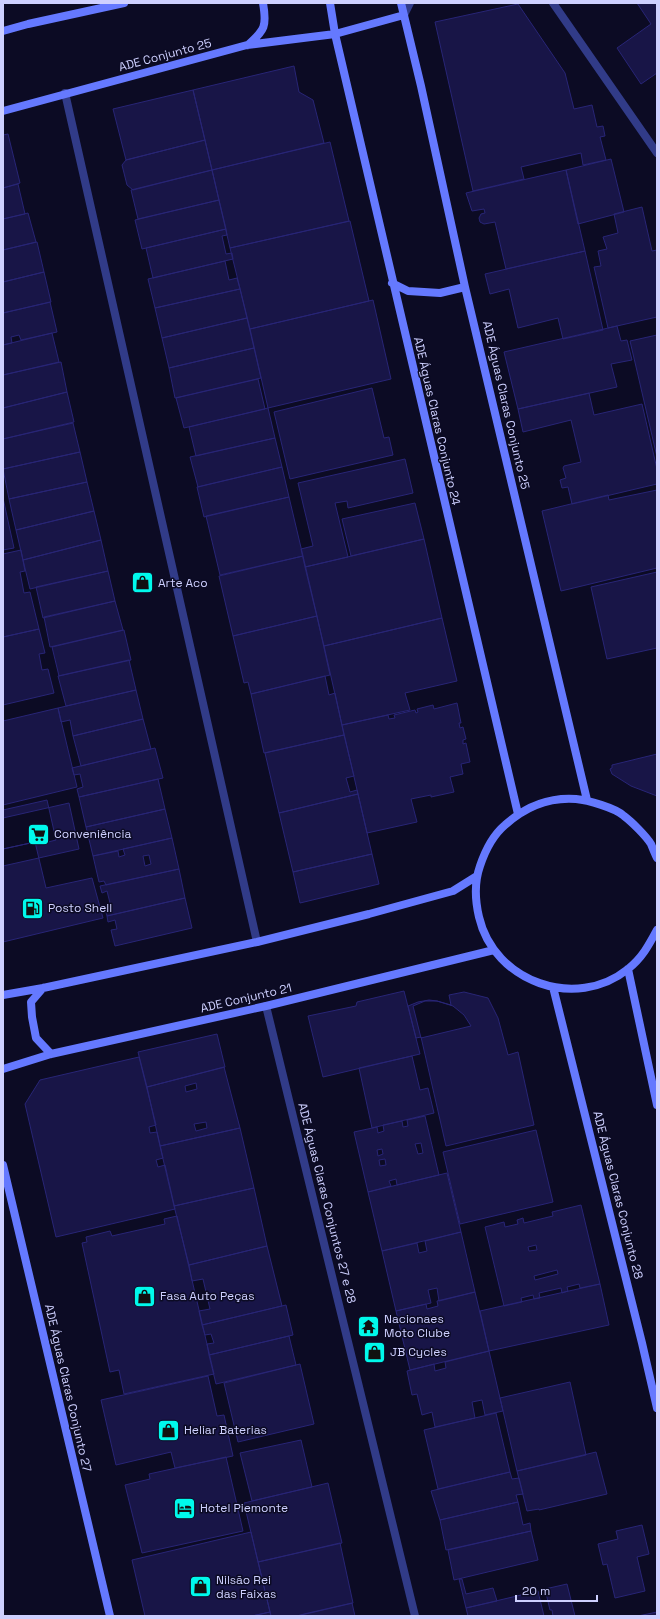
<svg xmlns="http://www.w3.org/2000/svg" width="660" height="1619" font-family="'Space Grotesk',sans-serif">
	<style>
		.building { fill: #181547; stroke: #282576; fill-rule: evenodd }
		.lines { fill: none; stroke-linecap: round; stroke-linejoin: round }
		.street { stroke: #313b88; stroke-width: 8 }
		.secondary { stroke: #6579ff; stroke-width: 8 }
		.labels { text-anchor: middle; stroke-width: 3; stroke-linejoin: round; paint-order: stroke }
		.street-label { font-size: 12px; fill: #ced0ff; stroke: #0c0b24 }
		.poi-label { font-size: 12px; fill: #ced0ff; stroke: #0c0b24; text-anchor: start }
	</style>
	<rect width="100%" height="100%" fill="#0c0b24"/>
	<!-- building -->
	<path class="building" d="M637 3H657V73L641 84 617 48 651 24Z
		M518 4 565 73 574 109 592 105 597 127 603 126 605 136 600 137 606 160 583 165 581 153 521 167 524 179 473 191 435 22Z
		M294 66 299 92 313 100 324 143 212 170 193 90Z
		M193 90 205 140 126 160 113 109Z
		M8 134 20 183 3 188V135Z
		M205 140 212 170 133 190 127 185 122 165 126 160Z
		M330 142 349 221 230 248 212 170Z
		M611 159 624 212 578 224 566 170Z
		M212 170 219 200 138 219 131 190Z
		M566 170 585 251 506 269 495 222 484 224 480 222 479 218 481 214 485 213 484 209 472 211 466 193Z
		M18 184 25 214 3 219V188Z
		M219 200 226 229 142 249 135 220Z
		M642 207 652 251 657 250V317L608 328 594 267 601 266 598 251 607 249 603 237 618 233 614 214Z
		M28 213 36 242 3 250V219Z
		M350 221 369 301 250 329 230 248Z
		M226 229 227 235 222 236 226 254 232 253 233 259 153 278 146 248Z
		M37 242 44 272 3 282V250Z
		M585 251 603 330 563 339 558 318 518 328 509 289 490 294 485 274Z
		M225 261 229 280 237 278 240 289 155 308 148 279Z
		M44 272 51 302 3 313V282Z
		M240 289 247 318 162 338 155 308Z
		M373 300 391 379 268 408 250 329Z
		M50 302 57 332 21 340 19 335 11 337 12 343 3 345V313Z
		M247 318 254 348 169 368 162 338Z
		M617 326 621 341 627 340 632 360 611 364 617 387 518 409 504 352Z
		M52 333 59 362 3 375V345Z
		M657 335V457L630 341Z
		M254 348 261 378 175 398 169 368Z
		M61 362 67 392 3 408V375Z
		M258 379 265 409 184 428 176 398Z
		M372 388 384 438 389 437 393 455 290 479 274 412Z
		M67 392 74 422 3 439V408Z
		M589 393 594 415 642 404 657 469V484L572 504 568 487 562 488 560 480 566 478 563 468 564 466 581 462 571 420 523 432 518 409Z
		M268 408 275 438 196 456 189 427Z
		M73 423 80 452 3 469V439Z
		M275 438 282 467 198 487 190 457Z
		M80 452 87 482 9 499 3 469Z
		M405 459 413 493 348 508 347 501 335 503 348 557 305 567 301 549 313 546 298 483Z
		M282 467 289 497 204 517 197 487Z
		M87 482 94 511 16 530 9 499Z
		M657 490V568L561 591 542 511 608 495 609 500Z
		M289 497 303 556 220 575 206 516Z
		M3 498 14 548 3 550Z
		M415 503 424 539 351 556 342 519Z
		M94 511 101 540 23 560 16 530Z
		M424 539 442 618 324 646 305 567Z
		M101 540 108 571 30 589 23 560Z
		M21 550 25 571 20 572 24 593 30 592 39 629 3 637V554Z
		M303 556 317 616 233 636 219 576Z
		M108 571 115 601 43 618 36 587Z
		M657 572V648L607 659 591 587Z
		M115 601 123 630 50 647 44 617Z
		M317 616 330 675 251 694 248 682 244 683 233 636Z
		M442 618 457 681 405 693 410 710 342 725 324 646Z
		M39 629 45 653 39 654 42 670 48 669 54 693 3 705V637Z
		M124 630 131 660 59 676 52 647Z
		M129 660 136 690 66 706 58 676Z
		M325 676 329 695 335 693 344 735 264 753 251 694Z
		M136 690 143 719 73 736 70 720 61 722 58 708Z
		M457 703 461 723H459L460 728 463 727 466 739 463 740V744L466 743 470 762 461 764 463 774 450 777 454 792 431 797V795L411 799 417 822 367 833 342 725 388 715 389 719 395 718 394 715 415 710 416 713 418 712 417 709 433 705 434 709Z
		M58 708 77 787 3 805V721Z
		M143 719 151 749 81 766 73 736Z
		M344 735 354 776 346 778 350 792 357 790 358 794 279 813 265 753Z
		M155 748 163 778 79 797 77 789 83 787 80 774 74 775 72 768Z
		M657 754V796L631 786 612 774 610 769 612 768V765Z
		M158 779 165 809 86 827 79 797Z
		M358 794 372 854 293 872 279 813Z
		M47 800 56 840 36 845 35 842 3 849V810Z
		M69 803 79 849 3 866V818Z
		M165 809 172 838 93 856 86 827Z
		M172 838 179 869 106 885 104 881 99 882 93 856 118 851 119 857 125 855 123 849ZM149 855 151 864 145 866 143 856Z
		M35 842 46 888 92 878 103 918 3 942V849Z
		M372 854 379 884 300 903 293 872Z
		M179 869 185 898 107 916 105 908 111 907 107 891 102 893 100 886Z
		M185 898 192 928 115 946 111 930 117 929 115 920 108 922 107 916Z
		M404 991 420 1054 323 1077 308 1016 356 1006 357 1002Z
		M464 992 488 998 498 1018 508 1055 518 1052 534 1125 446 1146 421 1037 416 1038 408 1006 418 1002 429 1000 437 1001 451 1005 449 995Z
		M425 1001H437L453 1006 464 1015 471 1026 421 1038 413 1006Z
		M217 1034 225 1067 147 1087 138 1052Z
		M412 1056 420 1090 428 1088 434 1113 372 1128 359 1068Z
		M139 1057 156 1125 149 1127 150 1133 157 1132 163 1158 156 1160 158 1167 165 1165 175 1209 56 1237 25 1104 40 1080Z
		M224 1067 240 1128 160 1146 147 1087ZM196 1083 197 1089 186 1092 185 1086ZM206 1122 207 1128 196 1131 194 1124Z
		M425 1116 439 1175 397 1185 396 1179 389 1181 391 1186 368 1192 354 1132 377 1127 378 1133 384 1131 383 1125 402 1121 403 1127 408 1126 407 1120ZM421 1143 423 1153 418 1154 415 1144ZM382 1149 383 1154 378 1156 377 1150ZM385 1159 386 1165 380 1166 379 1160Z
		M240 1128 254 1188 174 1206 160 1146Z
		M536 1130 553 1202 460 1224 443 1152Z
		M447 1173 461 1232 382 1251 368 1192Z
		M254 1188 267 1246 189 1265 174 1206Z
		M581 1205 600 1284 580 1288 579 1284 567 1287 568 1291 562 1293 561 1288 539 1293 540 1298 534 1299 533 1295 521 1298 522 1302 504 1306 485 1227 504 1222 505 1227 518 1224 517 1220 523 1218 524 1223 553 1216 552 1212ZM536 1245 537 1250 529 1251 528 1247ZM557 1270 558 1274 535 1280 534 1276Z
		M177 1216 214 1374 124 1394 119 1370 110 1372 82 1243 87 1242 86 1237 110 1231 112 1236 165 1224 164 1219Z
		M461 1232 475 1292 439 1301 437 1288 428 1290 431 1303 396 1311 382 1251 417 1243 419 1253 427 1251 425 1241Z
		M267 1246 282 1306 202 1325 199 1311 210 1309 203 1279 192 1281 189 1265Z
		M600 1284 609 1325 489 1351 480 1311Z
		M475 1292 489 1351 410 1370 396 1311 426 1304 427 1309 438 1306 437 1301Z
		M286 1305 293 1335 209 1355 207 1344 214 1343 211 1334 205 1335 202 1325Z
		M289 1336 296 1365 216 1384 209 1355Z
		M489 1351 503 1411 485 1415 482 1400 472 1402 475 1418 435 1427 432 1412 422 1415 417 1394 412 1395 407 1371 434 1364 435 1371 446 1368 445 1362Z
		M300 1364 314 1424 238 1442 224 1383Z
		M208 1376 217 1416 224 1415 233 1456 175 1468 171 1452 116 1465 101 1400Z
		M570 1382 586 1455 517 1471 500 1398Z
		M496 1413 510 1472 438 1489 424 1430Z
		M301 1440 312 1487 252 1501 240 1453Z
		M596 1452 607 1494 539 1510V1509L527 1511 517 1471Z
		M226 1457 243 1531 142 1553 125 1485 150 1479 149 1474Z
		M510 1472 512 1479 519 1478 523 1494 516 1495 518 1502 440 1520 431 1491Z
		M328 1483 342 1543 258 1562 244 1503Z
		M518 1502 523 1525 530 1523 531 1531 446 1550 440 1520Z
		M642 1525 649 1554 637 1557 645 1591 615 1598 607 1564 603 1565 598 1544 618 1539 616 1531Z
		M531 1531 538 1560 454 1580 448 1550Z
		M251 1532 270 1612 252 1616H145L132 1560Z
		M340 1543 353 1603 297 1616H271L258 1562Z
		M459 1579H462L466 1594 493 1588 497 1601 466 1608Z
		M567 1584 575 1616H553L552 1610H550L545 1589Z
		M538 1591 544 1616H468L466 1608Z
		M352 1603 355 1616H297L304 1614Z
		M270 1612 271 1616H252Z
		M657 1612V1616H638Z"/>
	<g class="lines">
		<!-- street -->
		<path class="street" d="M553 3 657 153
			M404 15 410 3
			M65 93 257 942
			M266 1006 415 1616"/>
		<!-- secondary -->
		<path class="secondary" d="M330 3 335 34 518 814
			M401 3 421 86 465 287 587 800
			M3 31 28 24 124 3
			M248 45C265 30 267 26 263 3
			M3 111 247 45 335 34 404 15
			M392 283 408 291 440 293 465 287
			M657 858C655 854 653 849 651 844 646 836 632 822 624 816 616 808 587 800 576 799 549 797 525 807 505 825 492 836 485 851 480 866 474 883 475 900 479 917 494 982 576 1011 628 969 642 958 649 945 657 930
			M628 969 657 1105
			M553 987 642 1343 657 1408
			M43 988 31 1002 32 1017 36 1038 51 1054
			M3 995 43 988 257 942 369 914 453 891 477 876
			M3 1069 51 1054 266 1006 494 950
			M3 1165 110 1616"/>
	</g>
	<!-- icons -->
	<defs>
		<symbol id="shop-square" viewBox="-11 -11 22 22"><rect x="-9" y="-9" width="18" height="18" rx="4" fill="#00f9ec" stroke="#0c0b24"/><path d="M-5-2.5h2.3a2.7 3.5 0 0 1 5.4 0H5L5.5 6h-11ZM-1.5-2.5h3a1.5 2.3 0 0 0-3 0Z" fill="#111"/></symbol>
		<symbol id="supermarket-square" viewBox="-11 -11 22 22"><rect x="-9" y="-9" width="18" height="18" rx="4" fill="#00f9ec" stroke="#0c0b24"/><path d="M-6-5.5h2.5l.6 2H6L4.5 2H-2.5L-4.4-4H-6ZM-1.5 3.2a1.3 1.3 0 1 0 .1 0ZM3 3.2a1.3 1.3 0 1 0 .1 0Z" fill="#111"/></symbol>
		<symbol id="fuel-square" viewBox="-11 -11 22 22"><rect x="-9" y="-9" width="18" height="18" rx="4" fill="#00f9ec" stroke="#0c0b24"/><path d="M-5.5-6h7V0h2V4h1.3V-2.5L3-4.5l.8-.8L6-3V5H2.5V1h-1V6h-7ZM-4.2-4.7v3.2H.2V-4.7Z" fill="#111"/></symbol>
		<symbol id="temple-square" viewBox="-11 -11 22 22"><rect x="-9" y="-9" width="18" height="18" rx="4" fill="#00f9ec" stroke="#0c0b24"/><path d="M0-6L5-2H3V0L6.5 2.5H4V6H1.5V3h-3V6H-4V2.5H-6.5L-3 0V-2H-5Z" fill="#111"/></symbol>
		<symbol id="hotel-square" viewBox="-11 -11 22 22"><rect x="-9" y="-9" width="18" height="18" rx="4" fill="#00f9ec" stroke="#0c0b24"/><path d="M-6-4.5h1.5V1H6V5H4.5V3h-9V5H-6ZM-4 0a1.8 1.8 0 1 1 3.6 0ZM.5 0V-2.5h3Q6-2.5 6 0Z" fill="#111"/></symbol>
	</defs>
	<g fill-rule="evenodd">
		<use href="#shop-square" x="130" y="570" width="25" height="25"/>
		<use href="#supermarket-square" x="26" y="822" width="25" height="25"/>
		<use href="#fuel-square" x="20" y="896" width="25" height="25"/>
		<use href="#shop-square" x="132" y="1284" width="25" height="25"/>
		<use href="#temple-square" x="356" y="1314" width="25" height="25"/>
		<use href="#shop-square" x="362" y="1340" width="25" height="25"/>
		<use href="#shop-square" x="156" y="1418" width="25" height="25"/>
		<use href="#hotel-square" x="172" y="1496" width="25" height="25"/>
		<use href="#shop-square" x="188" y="1574" width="25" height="25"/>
	</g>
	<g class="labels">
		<!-- street labels -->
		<g class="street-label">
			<text transform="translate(165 55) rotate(-15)" y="4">ADE Conjunto 25</text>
			<text transform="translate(506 405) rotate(77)" y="4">ADE Águas Claras Conjunto 25</text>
			<text transform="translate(437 421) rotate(77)" y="4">ADE Águas Claras Conjunto 24</text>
			<text transform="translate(246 998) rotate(-13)" y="4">ADE Conjunto 21</text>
			<text transform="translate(618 1195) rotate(76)" y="4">ADE Águas Claras Conjunto 28</text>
			<text transform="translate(327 1203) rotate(76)" y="4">ADE Águas Claras Conjuntos 27 e 28</text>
			<text transform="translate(68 1388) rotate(77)" y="4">ADE Águas Claras Conjunto 27</text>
		</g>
		<!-- poi labels -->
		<g class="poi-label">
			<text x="158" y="587">Arte Aco</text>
			<text x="54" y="838">Conveniência</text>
			<text x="48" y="912">Posto Shell</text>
			<text x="160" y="1300">Fasa Auto Peças</text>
			<text x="384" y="1323">Nacionaes<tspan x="384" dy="14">Moto Clube</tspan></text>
			<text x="390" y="1356">JB Cycles</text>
			<text x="184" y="1434">Heliar Baterias</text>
			<text x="200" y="1512">Hotel Piemonte</text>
			<text x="216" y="1584">Nilsão Rei<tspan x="216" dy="14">das Faixas</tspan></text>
		</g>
	</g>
	<!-- border -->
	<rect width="660" height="1619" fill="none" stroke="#ced0ff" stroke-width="8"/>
	<!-- scale -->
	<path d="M516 1595v6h81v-6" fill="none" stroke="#ced0ff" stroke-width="2"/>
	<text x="522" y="1595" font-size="12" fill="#ced0ff" stroke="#0c0b24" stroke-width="3" paint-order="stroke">20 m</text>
</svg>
